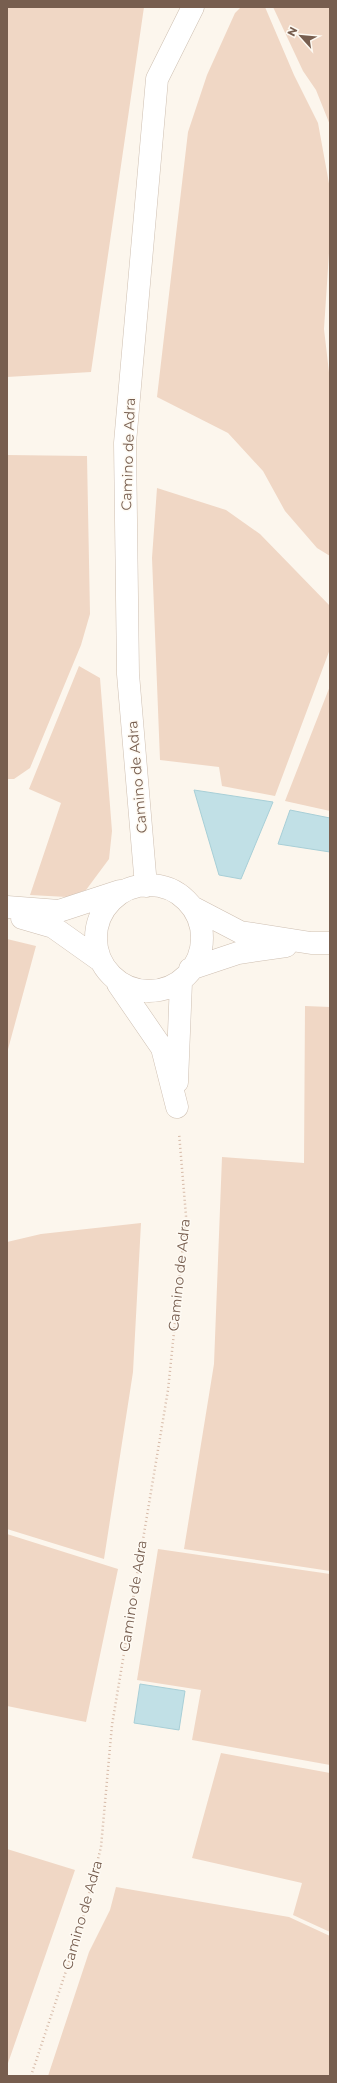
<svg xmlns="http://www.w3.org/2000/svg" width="337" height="2083" font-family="Montserrat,sans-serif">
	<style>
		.water { fill: #c1e0e6; stroke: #a8cfd7 }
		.building { fill: #f0d7c5 }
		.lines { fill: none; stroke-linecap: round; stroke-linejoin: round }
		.minor-casing { stroke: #cebfb1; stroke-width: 23 }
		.path { stroke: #d6baa8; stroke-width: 2.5; stroke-dasharray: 1 3; stroke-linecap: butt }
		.minor { stroke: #fff; stroke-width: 22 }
		.labels { text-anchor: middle; stroke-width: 3; stroke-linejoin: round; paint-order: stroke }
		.street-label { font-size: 14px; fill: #775e4f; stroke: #fefaf3 }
	</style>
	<rect width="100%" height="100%" fill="#fcf6ed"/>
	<!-- water -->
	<path class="water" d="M194 790 273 802 241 879 219 875Z
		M290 810 330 818V852L278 844Z
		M140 1684 185 1691 179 1730 134 1723Z"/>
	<!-- building -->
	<path class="building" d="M7 7H144L91 372 7 377Z
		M241 7H265L294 75 318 123 330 189V238L324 329 330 381V556L317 548 285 511 263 471 228 433 157 397 188 132 207 75 235 13Z
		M273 7H330V125L316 90 303 71Z
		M7 455 87 456 90 614 81 645 30 768 14 779H7Z
		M157 488 226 510 260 534 330 606V649L275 796 222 786 219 767 160 760 152 558Z
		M79 666 100 678 112 831 109 859 86 890 67 897 30 895 61 803 29 789Z
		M330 686V811L285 801Z
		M7 939 36 946 7 1053Z
		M305 1006 330 1007V1571L184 1549 214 1364 222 1157 304 1163Z
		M141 1223 133 1372 104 1559 7 1529V1242L41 1234Z
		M7 1534 118 1569 86 1722 7 1706Z
		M158 1549 330 1574V1765L192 1740 201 1690 137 1680Z
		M221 1753 330 1773V1932L293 1915 302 1883 192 1858Z
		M7 1849 75 1870 7 2066Z
		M116 1887 289 1917 330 1936V2076H48L89 1952 110 1910Z"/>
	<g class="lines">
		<defs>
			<path id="minor" d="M96 938a53 53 0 1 1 106 0a53 53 0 1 1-106 0Z
				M146 886 128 674 125 443 157 79 193 7
				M7 907 59 911 120 891
				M194 908 240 932 311 943H330
				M22 918 53 927 98 959
				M190 969 238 953 286 946
				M118 984 162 1048 177 1107
				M177 1082 181 982"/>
		</defs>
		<!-- minor casing -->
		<use href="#minor" class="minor-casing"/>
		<!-- path -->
		<path class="path" d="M31 2076 81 1926 101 1847 112 1725 168 1390 186 1216 179 1133"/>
		<!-- minor -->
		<use href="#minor" class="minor"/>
	</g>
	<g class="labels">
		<!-- street labels -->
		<g class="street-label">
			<text transform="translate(128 454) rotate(-88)" y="5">Camino de Adra</text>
			<text transform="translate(137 777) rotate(-95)" y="5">Camino de Adra</text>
			<text transform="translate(179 1275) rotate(-84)" y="5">Camino de Adra</text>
			<text transform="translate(133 1596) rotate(-81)" y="5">Camino de Adra</text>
			<text transform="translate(82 1915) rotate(-74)" y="5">Camino de Adra</text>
		</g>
	</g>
	<!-- border -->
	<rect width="337" height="2083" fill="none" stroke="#775e4f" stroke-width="16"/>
	<!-- north arrow -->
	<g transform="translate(301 36) rotate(297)" stroke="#fefaf3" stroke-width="3" paint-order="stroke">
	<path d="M0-3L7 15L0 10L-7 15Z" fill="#775e4f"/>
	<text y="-6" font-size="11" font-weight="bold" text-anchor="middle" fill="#775e4f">N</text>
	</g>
</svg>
